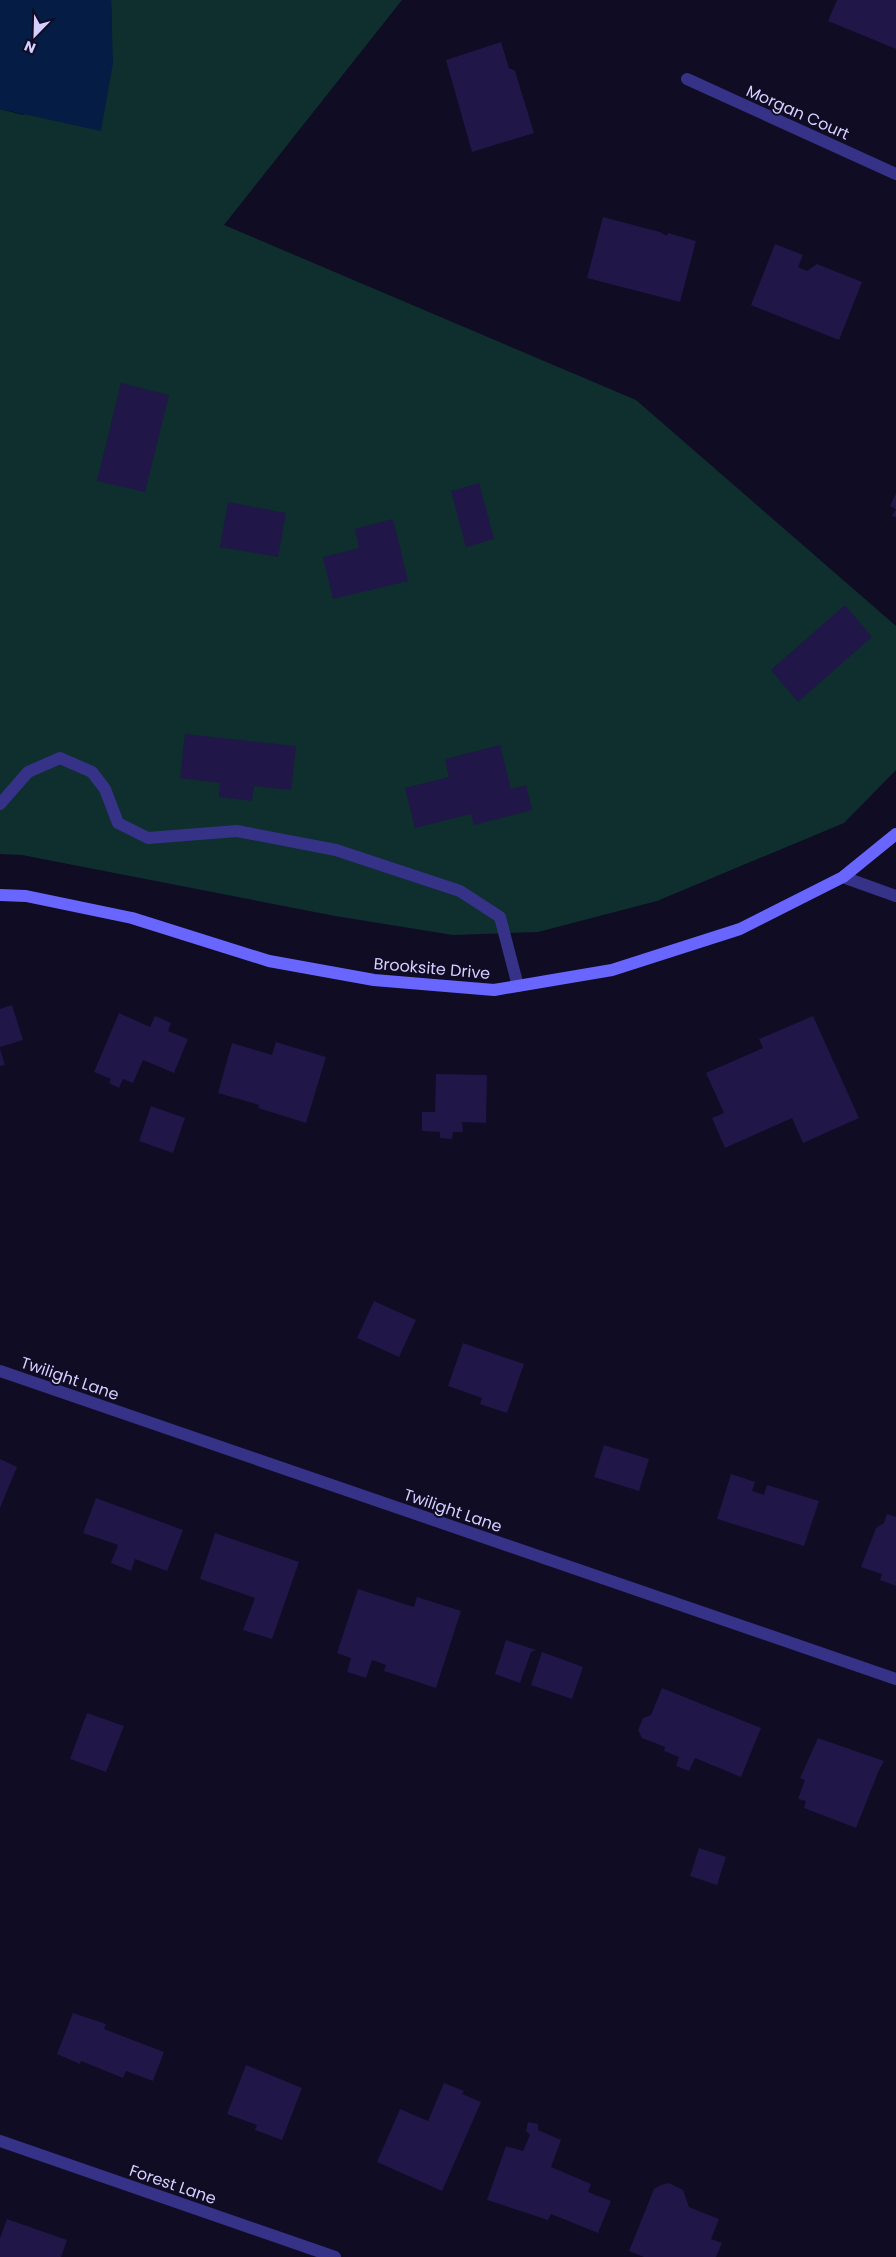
<svg xmlns="http://www.w3.org/2000/svg" width="896" height="2257" font-family="Poppins,sans-serif">
	<style>
		.green { fill: #0e2f2d }
		.water { fill: #051c44 }
		.building { fill: #201647 }
		.lines { fill: none; stroke-linecap: round; stroke-linejoin: round }
		.lane { stroke: #353288; stroke-width: 12 }
		.street { stroke: #353288; stroke-width: 12 }
		.secondary { stroke: #6966ff; stroke-width: 12 }
		.labels { text-anchor: middle; stroke-width: 4; stroke-linejoin: round; paint-order: stroke }
		.street-label { font-size: 16px; fill: #d4cfff; stroke: #100c24 }
	</style>
	<rect width="100%" height="100%" fill="#100c24"/>
	<!-- green -->
	<path class="green" d="M111 0H402L224 225 636 400 896 626V770L844 823 657 901 538 932 453 935 335 916 22 855 0 854V109L23 115 112 35Z"/>
	<!-- water -->
	<path class="water" d="M0 0H111L113 63 101 131 0 109Z"/>
	<!-- building -->
	<path class="building" d="M837 0H896V49L828 21Z
		M501 42 509 68 515 71 534 133 472 152 446 60Z
		M603 217 660 232 667 236 668 233 696 241 680 302 587 278Z
		M775 244 803 255 798 267 807 271 817 264 862 282 839 340 751 305Z
		M121 383 169 395 145 492 97 481Z
		M479 483 494 539 466 547 451 491Z
		M896 493V517L892 516 896 509 890 506Z
		M228 502 286 513 278 557 220 547Z
		M393 519 408 581 333 599 323 557 359 548 355 529Z
		M845 605 872 637 798 702 771 670Z
		M185 734 296 746 291 790 254 786 252 801 219 797 220 783 180 778Z
		M500 745 511 789 526 785 532 810 474 825 471 814 415 828 405 788 449 777 445 759Z
		M12 1005 23 1040 0 1047V1009Z
		M119 1013 150 1027 155 1016 171 1023 168 1031 188 1039 174 1073 143 1060 133 1083 123 1079 119 1088 109 1083 111 1079 94 1072Z
		M813 1016 859 1118 803 1143 792 1118 725 1148 712 1118 724 1113 706 1073 763 1048 759 1039Z
		M276 1042 326 1057 306 1123 258 1108 259 1105 218 1093 232 1043 272 1055Z
		M0 1049 5 1065 0 1066Z
		M436 1074 487 1075 486 1123 462 1122 463 1132H453L452 1139 440 1138V1132L422 1131V1112H435Z
		M151 1106 185 1118 173 1153 139 1141Z
		M374 1301 416 1320 399 1357 357 1338Z
		M463 1343 524 1364 507 1413 480 1404 482 1398 448 1386Z
		M604 1445 649 1459 639 1491 594 1477Z
		M0 1459 17 1467 0 1508Z
		M731 1474 755 1482 752 1491 764 1495 767 1485 819 1501 804 1546 717 1519Z
		M96 1498 183 1530 167 1571 135 1559 131 1571 111 1563 118 1545 83 1533Z
		M887 1514 896 1517V1586L880 1580 882 1574 861 1567 876 1528 884 1523Z
		M215 1533 299 1562 272 1639 243 1630 255 1598 200 1579Z
		M358 1589 414 1607 417 1597 461 1611 436 1688 384 1671 386 1665 372 1660 366 1678 347 1672 351 1658 337 1653Z
		M506 1640 536 1650 531 1652 520 1683 495 1674Z
		M542 1652 583 1667 572 1699 531 1685Z
		M662 1688 761 1728 741 1777 695 1758 689 1771 676 1766 679 1757 664 1751 665 1747 642 1738 638 1730 643 1718 651 1715Z
		M87 1713 124 1726 106 1772 70 1759Z
		M818 1738 884 1761 879 1770 856 1828 804 1808 806 1801 798 1799 805 1780 800 1778Z
		M699 1848 726 1857 717 1885 690 1876Z
		M73 2013 106 2024 104 2029 164 2052 153 2081 126 2071 123 2078 81 2061 80 2064 57 2054Z
		M246 2065 302 2088 282 2140 255 2130 257 2125 227 2114Z
		M444 2083 464 2091 462 2094 481 2102 442 2191 377 2162 400 2109 428 2121Z
		M528 2122 538 2124V2130L561 2140 551 2167 591 2184 588 2192 611 2201 598 2233 551 2214 548 2220 487 2200 506 2146 523 2151 530 2135 526 2131Z
		M669 2183 683 2190 689 2207 719 2219 711 2239 722 2243 716 2257H644L629 2251 654 2189 661 2185Z
		M7 2219 67 2240 61 2257H0V2238Z"/>
	<g class="lines">
		<!-- lane -->
		<path class="lane" d="M0 804 28 772 60 758 92 772 105 789 118 823 148 838 237 831 336 850 460 891 500 917 518 986"/>
		<!-- street -->
		<path class="street" d="M687 79 896 174
			M843 877 896 896
			M0 1371 896 1679
			M0 2141 335 2257"/>
		<!-- secondary -->
		<path class="secondary" d="M0 895 26 896 132 918 269 961 374 980 494 990 612 970 740 929 843 877 896 834"/>
	</g>
	<g class="labels">
		<!-- street labels -->
		<g class="street-label">
			<text transform="translate(798 112) rotate(24)" y="6">Morgan Court</text>
			<text transform="translate(432 968) rotate(5)" y="6">Brooksite Drive</text>
			<text transform="translate(70 1378) rotate(19)" y="6">Twilight Lane</text>
			<text transform="translate(453 1510) rotate(19)" y="6">Twilight Lane</text>
			<text transform="translate(173 2184) rotate(19)" y="6">Forest Lane</text>
		</g>
	</g>
	<!-- north arrow -->
	<g transform="translate(35 35) rotate(203)" stroke="#100c24" stroke-width="4" paint-order="stroke">
	<path d="M0-4L9 19L0 12L-9 19Z" fill="#d4cfff"/>
	<text y="-8" font-size="14" font-weight="bold" text-anchor="middle" fill="#d4cfff">N</text>
	</g>
</svg>
